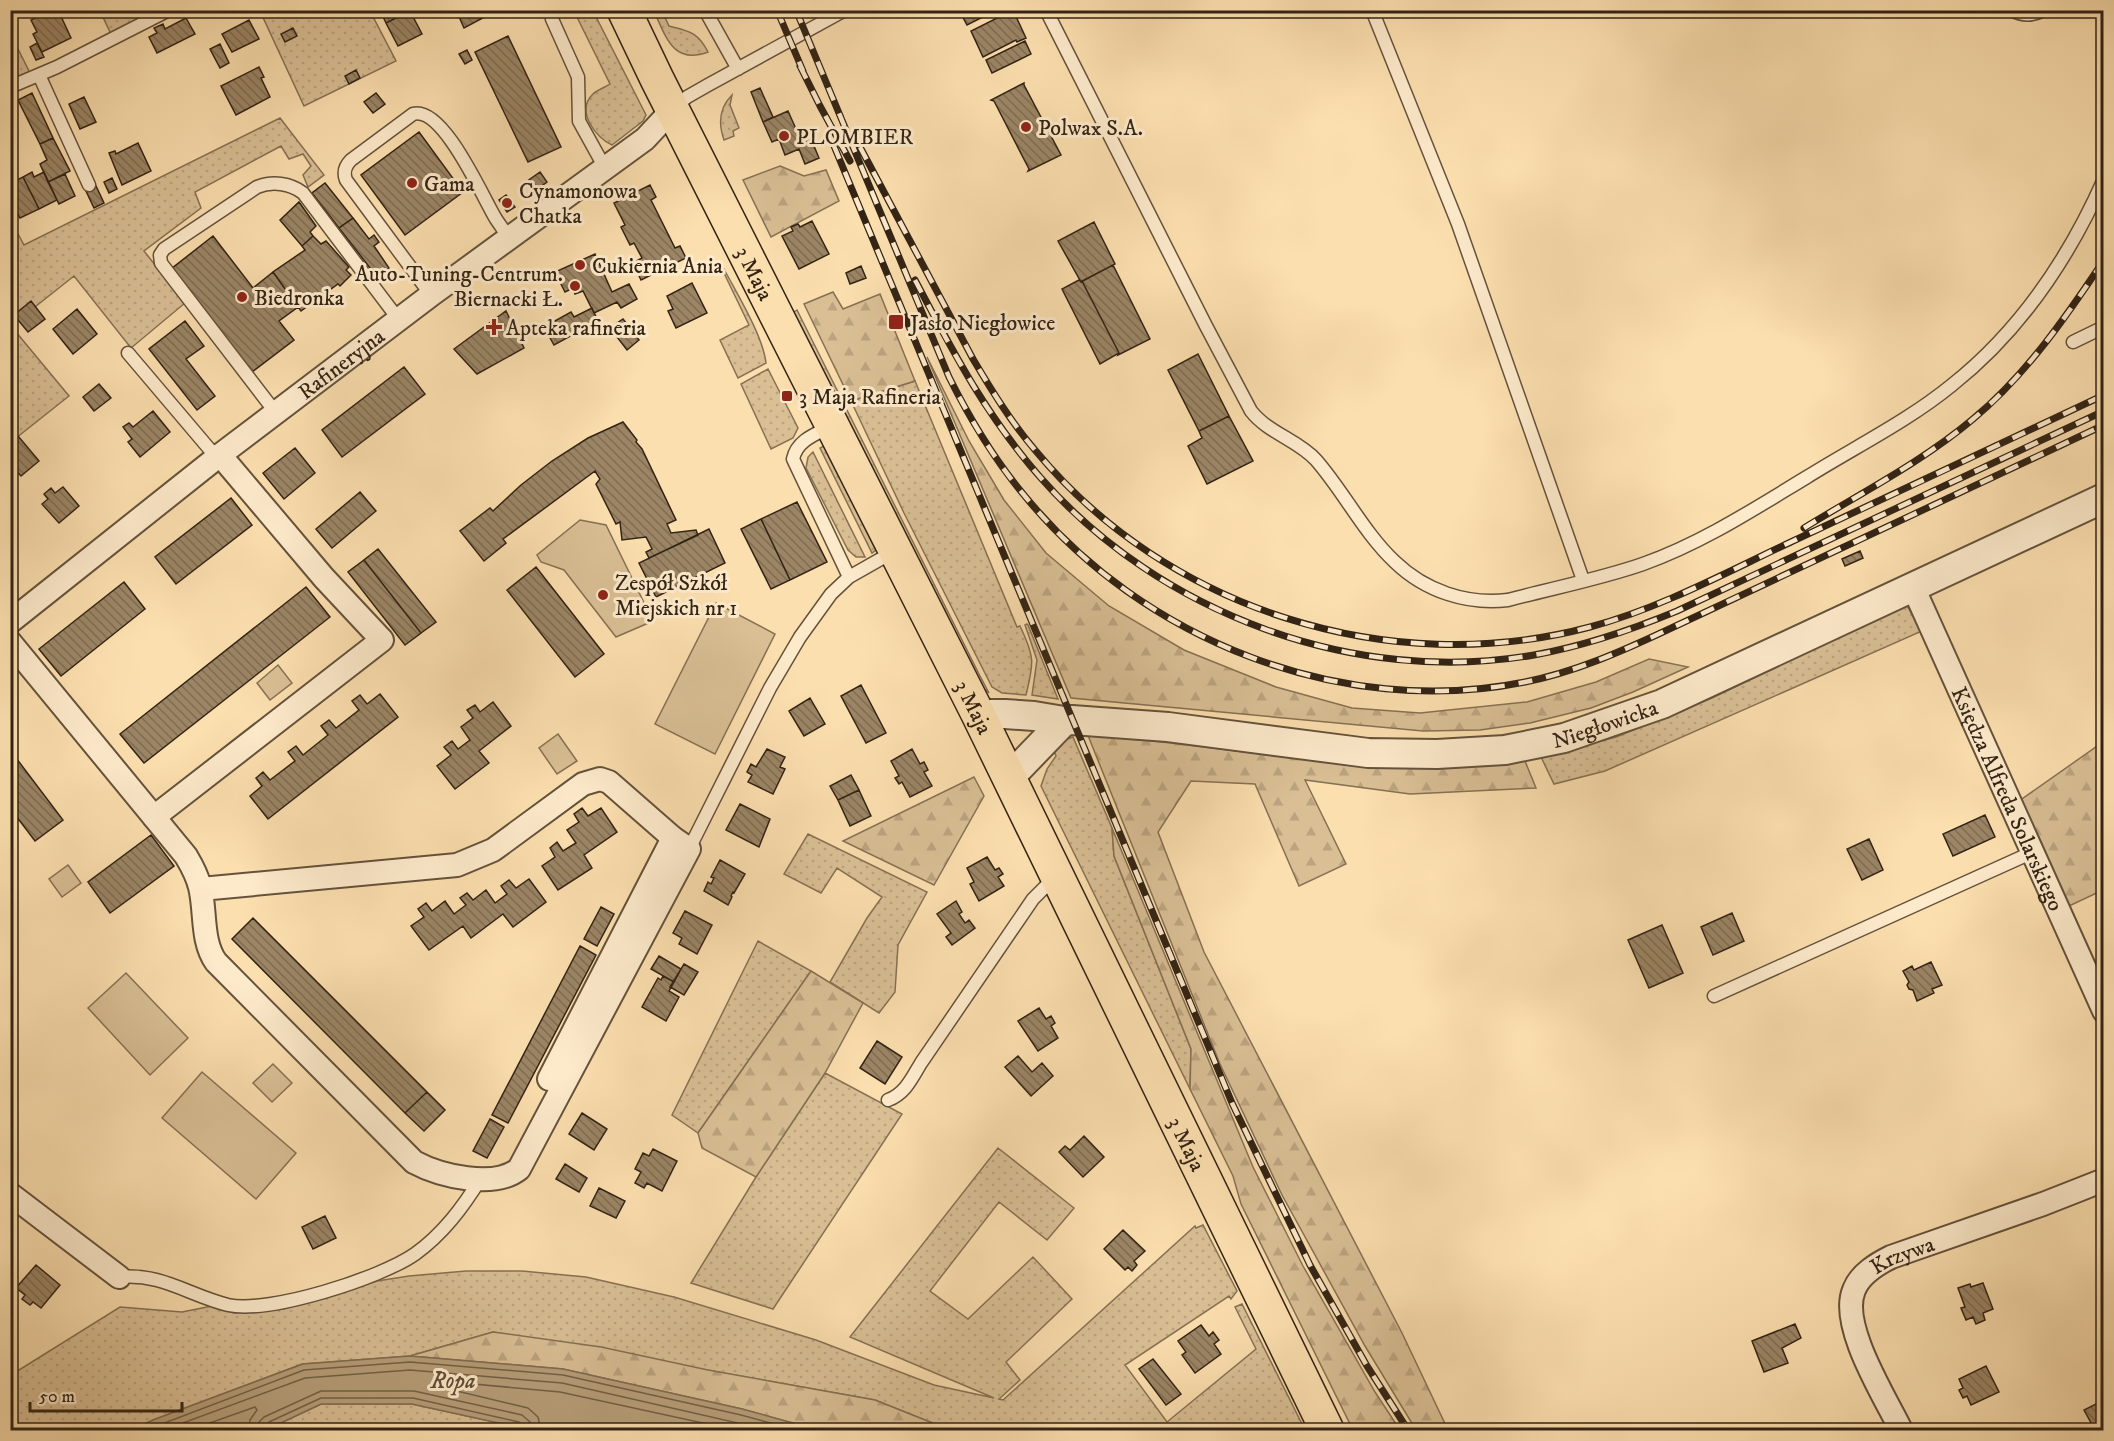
<svg xmlns="http://www.w3.org/2000/svg" width="2114" height="1441" font-family="'IM FELL DW Pica',serif">
	<style>
		.grass { fill: url(#grass-dots); stroke: #867154; stroke-width: 1.5 }
		.forest { fill: url(#forest-firs); stroke: #867154; stroke-width: 1.5 }
		.park { fill: #dabf95; stroke: #867154; stroke-width: 1.5 }
		.water { fill: #b79f7a; stroke: #826d51; stroke-width: 1.5 }
		.lines { fill: none; stroke-linecap: round; stroke-linejoin: round }
		.shore { stroke: #746147; stroke-width: 1.5 }
		.building { fill: url(#building-back-hatch); stroke: #322314; stroke-width: 1.5 }
		.service-casing { stroke: #64523b; stroke-width: 15 }
		.minor-casing { stroke: #64523b; stroke-width: 26 }
		.tertiary-casing { stroke: #64523b; stroke-width: 32 }
		.primary-casing { stroke: #322314; stroke-width: 36 }
		.service { stroke: #fdeacb; stroke-width: 12 }
		.minor { stroke: #fdeacb; stroke-width: 22 }
		.tertiary { stroke: #fdeacb; stroke-width: 28 }
		.primary { stroke: #fcdfaf; stroke-width: 33 }
		.rail-casing { stroke: #322314; stroke-width: 7 }
		.rail { stroke: #fdeacb; stroke-width: 4.5; stroke-dasharray: 14; stroke-linecap: butt }
		.poi-dot { fill: #8f2418; stroke: #fdeacb; stroke-width: 2 }
		.labels { text-anchor: middle; stroke-width: 6; stroke-linejoin: round; paint-order: stroke }
		.poi-label { font-size: 22px; fill: #322314; stroke: #fdeacb; text-anchor: start }
		.street-label { font-size: 22px; fill: #322314; stroke: #fdeacb }
		.water-label { font-size: 24px; font-style: italic; fill: #614e38; stroke: #fdeacb }
	</style>
	<defs>
		<pattern id="grass-dots" width="8" height="8" patternUnits="userSpaceOnUse" patternTransform="scale(1.5)"><rect width="8" height="8" fill="#dabf95"/><path d="M2 2h.1M6 6h.1" fill="none" stroke="#bca480" stroke-width="1.8" stroke-linecap="round"/></pattern>
		<pattern id="forest-firs" width="22" height="20" patternUnits="userSpaceOnUse" patternTransform="scale(1.5)"><rect width="22" height="20" fill="#dabf95"/><path d="M5 1l3.5 6h-7zM16 11l3.5 6h-7z" fill="#bca480"/></pattern>
		<pattern id="building-back-hatch" width="6" height="6" patternUnits="userSpaceOnUse" patternTransform="scale(1.5)"><rect width="6" height="6" fill="#9b8565"/><path d="M-1 5l2 2M0 0l6 6M5-1l2 2" fill="none" stroke="#7f6c52"/></pattern>
	</defs>
	<rect width="100%" height="100%" fill="#fcdfaf"/>
	<filter id="stains"><feTurbulence type="fractalNoise" baseFrequency=".00333" numOctaves="4"/><feColorMatrix values="0 0 0 0 .2 0 0 0 0 .09 0 0 0 0 .02 0 0 0 .5 -.17"/></filter>
	<radialGradient id="worn" r=".72"><stop offset=".6" stop-color="#630" stop-opacity="0"/><stop offset="1" stop-color="#630" stop-opacity=".3"/></radialGradient>
	<!-- grass -->
	<path class="grass" d="M100 11H159L111 34Z
		M260 11H370L396 61 304 106Z
		M574 11H593L646 115 643 121 612 145C596 138 575 111 593 94 597 90 604 88 610 84Z
		M654 11H662L669 26C689 31 698 32 708 52 673 65 666 37 654 11Z
		M10 33 30 73 10 82Z
		M732 95 730 105 739 128 733 131 734 136 724 140C718 123 719 108 732 95Z
		M280 118 324 175 308 187 303 175 311 166 303 154 289 159 281 146 195 192 201 208 144 251 185 303 131 348 74 276 11 326 69 396 11 442 10 219 24 245Z
		M722 269H724C737 294 763 336 766 363L738 378 720 340 749 325Z
		M797 310 979 674 989 693 980 685 797 321 794 312Z
		M768 369 798 428 793 438 771 449 741 384Z
		M915 381 1017 627 1020 626C1035 657 1034 663 1026 695L1002 693 992 687 904 513 851 401Z
		M824 446 828 450 876 550 872 553 820 448Z
		M813 452 865 557H856L848 550 806 468 808 457Z
		M1906 604 1922 631 1605 771 1554 784 1541 757 1616 737 1712 698Z
		M1027 624 1028 625 1058 699 1032 695 1037 660 1025 625Z
		M1073 737 1112 828 1114 856 1191 1049 1190 1089 1041 786 1047 769 1056 756 1053 748 1062 741Z
		M808 834 927 892 898 945 895 992 879 1013 830 982 867 918 882 897 837 868 821 893 784 874Z
		M758 941 811 971 698 1133 672 1115Z
		M825 1073 902 1114 773 1309 691 1283 756 1177Z
		M998 1148 1074 1208 1047 1240 999 1202 930 1291 968 1319 1033 1257 1072 1299 1006 1362 1020 1380 999 1399 1003 1400 1195 1226 1196 1228 1203 1225 1237 1291 1231 1299 1229 1296 1125 1365 1167 1422 1256 1349 1235 1307 1242 1304 1305 1430H950L875 1400 493 1332 410 1356 302 1364 153 1420 132 1430H11V1375L120 1307 182 1312 212 1306 234 1313 284 1309 377 1281 409 1276 466 1271H522L586 1277 674 1297 816 1340 934 1385 994 1398 850 1337Z
		M321 1404H412L530 1430H266Z"/>
	<!-- forest -->
	<path class="forest" d="M780 166 804 176 826 170 839 201 771 237 743 180Z
		M833 292 843 309 880 294 915 381 851 401 804 304Z
		M927 357 969 441 1004 500 1046 553 1109 606 1184 650 1276 687 1352 708 1420 713 1527 702 1596 682 1649 659 1688 667 1633 692 1591 708 1530 723 1480 730 1423 731 1071 698Z
		M1087 733 1287 757 1376 764 1469 766 1525 761 1536 788 1410 794 1305 780 1346 864 1299 886 1255 784 1191 781 1158 832 1204 952 1402 1333 1448 1430H1416L1365 1346 1282 1195 1220 1064Z
		M2103 742V890L2067 907 2019 801Z
		M974 777 984 796 934 885 843 841Z
		M1112 828 1253 1167 1303 1266 1375 1392 1400 1430H1353L1241 1204 1233 1176 1190 1089 1191 1049 1114 856Z
		M811 971 863 1003 825 1073 756 1177 702 1148 698 1133Z
		M493 1332 601 1347 708 1370 875 1400 950 1430H818L742 1409 563 1369 410 1356Z"/>
	<!-- park -->
	<path class="park" d="M580 520 606 525 653 621 616 637 564 570 541 562 537 555Z
		M716 603 775 634 715 754 655 724Z
		M278 665 292 683 270 700 257 683Z
		M558 734 577 761 557 774 539 748Z
		M68 865 81 883 62 897 49 879Z
		M126 973 188 1038 150 1075 88 1008Z
		M273 1064 292 1083 272 1102 253 1083Z
		M202 1072 296 1153 256 1199 162 1118Z"/>
	<!-- water -->
	<path class="water" d="M410 1356 563 1369 742 1409 818 1430H530L412 1404H321L266 1430H132L153 1420 303 1364Z"/>
	<g class="lines">
		<!-- shore -->
		<path class="shore" d="M146 1430 304 1370 410 1362 563 1375 741 1415 796 1430
			M164 1430 305 1378 410 1370 562 1383 768 1430
			M190 1430 255 1407 257 1410 250 1420 249 1430
			M258 1430 259 1422 264 1417 321 1391H414L522 1415 530 1422 532 1430
			M265 1430 269 1422 321 1398H413L519 1422 523 1425 524 1430
			M541 1430 538 1417 528 1408 440 1387 438 1383 441 1381 560 1392 735 1430"/>
	</g>
	<!-- building -->
	<path class="building" d="M51 10H58L71 38 42 52 33 34 37 32 31 20Z
		M380 10H410V11L386 23Z
		M456 10H477L481 19 464 28Z
		M477 10H499L481 19Z
		M959 10H985L987 15 967 25Z
		M1013 10 1026 38 1017 42 1016 40 983 57 971 31Z
		M410 11 422 34 398 46 386 23Z
		M186 18 195 34 157 53 149 37 157 33 154 28 163 24 165 29Z
		M249 20 259 39 232 52 222 34Z
		M293 28 297 36 285 42 281 34Z
		M508 36 561 147 528 162 475 52Z
		M1025 41 1031 54 992 73 986 60Z
		M37 43 44 57 36 60 30 47Z
		M220 44 229 63 220 68 210 49Z
		M467 50 472 60 465 64 459 54Z
		M259 67 264 77 261 78 270 97 236 115 221 86Z
		M356 70 360 78 349 84 345 76Z
		M1024 83V85L1061 155 1028 171 1029 169 994 101 991 100Z
		M760 88 773 117 763 122 751 92Z
		M32 93 53 138 40 144 18 100Z
		M376 93 385 104 373 113 364 102Z
		M84 97 96 122 80 129 69 104Z
		M788 111 800 138 809 134 819 158 805 164 799 149 785 155 779 139 772 142 763 122Z
		M419 132 463 192 405 235 361 175Z
		M53 138 70 171 48 182 40 164 47 160 40 144Z
		M138 143 151 171 122 185 109 153 115 151 116 154Z
		M32 172 34 177 44 172 57 200 39 209 23 177Z
		M540 172 547 182 533 192 526 182Z
		M65 174 75 196 59 204 48 182Z
		M23 177 39 209 20 218 10 198V189L17 185 15 181Z
		M112 178 117 189 109 193 104 182Z
		M325 183 353 218 339 228 312 193Z
		M650 185 656 197 651 200 675 248 680 246 686 258 641 280 633 263 642 258 634 243 630 245 621 227 625 225 614 203Z
		M96 186 104 203 94 208 86 191Z
		M506 195 515 207 507 212 499 200Z
		M299 202 316 226 310 232 313 236 302 246 280 220Z
		M353 218 369 239 374 235 379 242 374 246 389 268 377 277 339 228Z
		M812 221 829 254 799 269 782 236 793 231 791 227 798 224 800 227Z
		M1094 222 1115 264 1081 282 1058 241Z
		M213 236 253 288 273 272 298 307 279 321 294 340 252 372 171 269Z
		M313 236 321 244 326 241 349 267 346 270 351 275 340 286 338 284 301 311 273 272 305 250 302 246Z
		M595 254 612 292 629 284 637 299 621 308 617 302 594 313 583 291 575 294 573 288 565 292 555 272Z
		M1113 265 1150 339 1118 355 1119 353 1082 281Z
		M861 266 866 278 850 284 846 273Z
		M1079 280 1081 282 1082 281 1119 353 1100 364 1062 289Z
		M692 283 707 313 676 328 668 311 673 309 667 296Z
		M31 301 45 319 28 332 14 315Z
		M592 308 598 321 554 345 544 327 571 312 574 317Z
		M77 309 97 334 73 354 53 329Z
		M506 311 524 348 477 374 454 349Z
		M623 319 639 340 627 350 610 328Z
		M185 321 204 346 186 359 215 396 197 410 149 349Z
		M1198 354 1229 416 1199 431 1168 370Z
		M404 367 425 394 342 457 322 430Z
		M99 384 111 398 94 411 83 397Z
		M153 411 170 432 140 457 128 442 132 439 123 427 129 423 133 427Z
		M1229 416 1253 461 1207 484 1188 446 1202 438 1199 431Z
		M623 422 637 440 636 442 642 449 676 520 667 524 671 533 696 530 698 535 649 558 646 552 652 549 646 537 622 540 620 522 616 524 596 484 600 479 595 471 503 539 506 543 484 561 460 531 490 508 493 511 521 485 552 461 588 438Z
		M18 436 39 461 21 476 10 464V443Z
		M295 448 315 473 284 499 263 473Z
		M63 487 79 506 59 523 42 504 48 499 44 494 51 488 55 493Z
		M360 492 376 511 332 548 316 529Z
		M231 498 252 525 176 584 155 557Z
		M797 502 827 562 790 580 761 519Z
		M761 519 790 580 771 589 741 529Z
		M709 529 725 563 656 597 639 563Z
		M378 549 436 622 421 633 364 560Z
		M1860 551 1863 558 1845 566 1842 559Z
		M364 560 421 633 405 645 348 572Z
		M536 567 604 654 575 677 507 590Z
		M124 582 145 609 61 676 39 649Z
		M306 587 330 617 144 763 120 734Z
		M861 685 886 733 866 743 841 696Z
		M380 694 398 717 268 819 250 796 262 786 256 778 263 772 270 780 295 761 288 752 296 746 303 755 328 735 321 726 329 720 336 728 359 710 352 701 360 695 367 704Z
		M810 698 825 724 804 736 789 711Z
		M493 702 511 726 479 751 489 763 455 789 437 766 451 755 444 747 452 741 458 749 470 740 461 727 473 718 467 710 475 705 480 712Z
		M767 749 785 757 780 767 785 769 773 794 748 782 752 775 747 772 751 764 756 767Z
		M912 749 920 764 924 762 928 770 924 772 932 786 910 797 902 782 899 784 895 778 899 776 891 761Z
		M10 750 63 820 35 841 10 808Z
		M851 775 859 790 838 800 830 786Z
		M859 790 871 816 850 826 838 800Z
		M740 804 770 819 759 847 726 830Z
		M582 808 588 816 601 808 617 832 584 855 592 868 558 890 542 866 555 857 550 848 557 842 563 851 576 843 567 830 579 822 574 814Z
		M1985 815 1995 837 1953 856 1943 834Z
		M151 835 174 866 110 913 88 882Z
		M1869 839 1883 870 1862 880 1847 849Z
		M987 857 995 870 999 868 1003 874 998 877 1004 886 979 901 970 884 974 882 967 868Z
		M720 860 745 874 734 893 733 892 731 896 732 897 728 905 704 891 708 882 711 884 714 878 711 877Z
		M529 879 546 902 513 927 503 914 471 938 463 926 429 950 411 926 424 917 418 909 426 903 432 911 445 901 454 914 466 905 460 898 467 893 473 900 486 890 495 903 507 894 501 886 509 880 516 888Z
		M956 901 962 912 959 914 965 923 969 920 975 928 952 945 946 937 951 933 937 914Z
		M601 907 614 914 597 946 584 939Z
		M685 911 712 925 697 954 679 944 682 938 673 933Z
		M1732 913 1744 941 1713 955 1701 927Z
		M253 918 427 1092 405 1113 232 939Z
		M1662 925 1683 973 1649 988 1628 940Z
		M580 946 596 955 508 1123 492 1115Z
		M659 956 681 969 674 982 651 969Z
		M1931 962 1942 985 1932 989 1934 993 1917 1001 1913 990 1909 989 1907 985 1909 982 1903 971 1912 966 1914 970Z
		M684 964 698 972 684 995 670 987Z
		M663 976 674 982 669 991 679 997 666 1021 642 1007 658 978 661 980Z
		M1039 1008 1046 1019 1051 1016 1055 1023 1051 1026 1058 1038 1038 1051 1018 1021Z
		M877 1041 902 1057 885 1084 860 1068Z
		M1018 1056 1032 1072 1042 1063 1053 1076 1031 1096 1005 1067Z
		M427 1092 445 1110 424 1131 405 1113Z
		M582 1113 607 1129 594 1150 569 1134Z
		M490 1119 504 1127 487 1158 473 1151Z
		M1084 1136 1104 1157 1083 1177 1059 1152 1065 1146 1070 1150Z
		M653 1149 677 1161 662 1191 647 1183 644 1188 635 1183 641 1172 635 1169 643 1153 649 1156Z
		M565 1164 587 1178 579 1192 556 1179Z
		M599 1188 625 1201 616 1218 590 1206Z
		M325 1216 336 1238 313 1249 302 1227Z
		M1123 1230 1145 1251 1134 1261 1137 1265 1132 1271 1128 1267 1125 1270 1104 1249Z
		M36 1265 60 1285 41 1308 33 1302 30 1305 22 1299 25 1295 16 1288Z
		M1983 1283 1993 1309 1983 1313 1985 1320 1976 1324 1973 1317 1966 1320 1961 1308 1965 1307 1958 1288 1970 1284 1971 1287Z
		M1795 1324 1801 1338 1782 1348 1788 1363 1764 1372 1752 1341Z
		M1201 1325 1209 1336 1213 1332 1219 1340 1214 1344 1221 1354 1195 1373 1182 1355 1186 1352 1178 1341Z
		M1153 1359 1181 1394 1166 1405 1139 1369Z
		M1986 1366 1999 1392 1971 1405 1967 1396 1963 1398 1959 1390 1963 1388 1959 1379Z
		M2104 1400V1430H2095L2084 1410Z"/>
	<g class="lines">
		<defs>
			<path id="service" d="M705 10 738 69
				M1046 10 1206 326 1251 411C1268 433 1298 440 1316 460 1344 492 1364 533 1395 562 1425 591 1467 605 1508 600 1553 588 1600 579 1643 564 1702 543 1754 509 1807 477 1855 447 1908 421 1952 385 2020 331 2069 258 2104 179
				M1372 10 1458 224 1583 580
				M2011 10C2023 16 2032 16 2044 10
				M552 19 578 77 579 121 605 168
				M39 75 89 185
				M10 87 57 67 169 10
				M674 108 687 97 708 85 845 10
				M431 295 346 180C343 172 345 166 351 160L413 114C443 105 483 198 496 219 500 225 505 232 509 238
				M2073 342 2104 327
				M128 353 217 458
				M276 413 161 263 160 255 164 249 257 187C272 181 290 183 303 193L399 320
				M832 426C816 434 797 440 793 459L849 577
				M689 849 770 688 800 637 831 594 849 577 893 552
				M1714 996 2033 852
				M888 1100C905 1094 912 1078 921 1063L1033 899 1055 877
				M119 1277C162 1273 188 1295 228 1305 269 1314 381 1278 415 1254 443 1234 463 1207 481 1178"/>
			<g id="minor">
				<path id="s1" d="M1913 587 2104 1011"/>
				<path id="s2" d="M10 622 220 455 431 295 645 139 673 109"/>
				<path d="M10 642 186 856C192 866 197 875 200 887 206 911 201 941 216 962L414 1162C440 1176 494 1189 519 1169L689 849 673 838 609 782 600 779 583 784 493 850 457 865 201 889"/>
				<path d="M154 817 382 640 324 578 220 455"/>
				<path d="M549 1079 673 838"/>
				<path d="M10 1194 119 1277"/>
				<path id="s3" d="M1901 1430C1885 1397 1839 1325 1854 1290 1860 1274 1877 1264 1891 1257L2043 1204 2104 1180"/>
			</g>
			<g id="tertiary">
				<path id="s4" d="M978 714H1005L1034 716 1064 721 1072 720 1168 727 1368 753 1437 754 1505 750 1564 738 1662 704 2104 498"/>
				<path d="M1009 778 1064 721"/>
			</g>
			<g id="primary">
				<path id="s5" d="M624 10 657 79 978 714 1327 1430"/>
			</g>
		</defs>
		<!-- service casing -->
		<use href="#service" class="service-casing"/>
		<!-- minor casing -->
		<use href="#minor" class="minor-casing"/>
		<!-- tertiary casing -->
		<use href="#tertiary" class="tertiary-casing"/>
		<!-- primary casing -->
		<use href="#primary" class="primary-casing"/>
		<!-- service -->
		<use href="#service" class="service"/>
		<!-- minor -->
		<use href="#minor" class="minor"/>
		<!-- tertiary -->
		<use href="#tertiary" class="tertiary"/>
		<!-- primary -->
		<use href="#primary" class="primary"/>
		<defs>
			<path id="rail" d="M777 10 803 71
				M796 10 949 377C970 419 994 459 1024 495 1142 640 1341 719 1525 682 1575 672 1620 652 1665 631L2104 425
				M800 66 820 106 850 161
				M834 146 1232 1103 1310 1265 1367 1366 1408 1430
				M860 147 973 359C992 391 1011 422 1035 450 1167 610 1390 680 1590 627 1661 608 1727 572 1793 541 1896 493 2000 444 2104 395
				M915 280C953 352 985 414 1040 477 1160 614 1354 686 1534 655 1584 646 1631 630 1677 611L2104 411
				M1804 528C1861 493 1922 462 1973 419 2026 375 2066 317 2104 260"/>
		</defs>
		<!-- rail casing -->
		<use href="#rail" class="rail-casing"/>
		<!-- rail -->
		<use href="#rail" class="rail"/>
	</g>
	<!-- markers -->
	<g class="poi-dot">
		<circle cx="1026" cy="127" r="6"/>
		<circle cx="784" cy="136" r="6"/>
		<circle cx="412" cy="183" r="6"/>
		<circle cx="507" cy="203" r="6"/>
		<circle cx="580" cy="265" r="6"/>
		<circle cx="575" cy="286" r="6"/>
		<circle cx="242" cy="297" r="6"/>
		<rect x="888" y="314" width="16" height="16" rx="3"/>
		<path d="M491 318h6v6h6v6h-6v6h-6v-6h-6v-6h6z"/>
		<rect x="781" y="390" width="12" height="12" rx="3"/>
		<circle cx="603" cy="595" r="6"/>
	</g>
	<g class="labels">
		<!-- poi labels -->
		<g class="poi-label">
			<text x="1038" y="135">Polwax S.A.</text>
			<text x="796" y="144">PLOMBIER</text>
			<text x="424" y="191">Gama</text>
			<text x="519" y="198">Cynamonowa<tspan x="519" dy="25">Chatka</tspan></text>
			<text x="592" y="273">Cukiernia Ania</text>
			<text x="563" y="281" text-anchor="end">Auto-Tuning-Centrum.<tspan x="563" dy="25">Biernacki Ł.</tspan></text>
			<text x="254" y="305">Biedronka</text>
			<text x="910" y="330">Jasło Niegłowice</text>
			<text x="506" y="335">Apteka rafineria</text>
			<text x="799" y="404">3 Maja Rafineria</text>
			<text x="615" y="590">Zespół Szkół<tspan x="615" dy="25">Miejskich nr 1</tspan></text>
		</g>
		<!-- street labels -->
		<g class="street-label">
			<text dy="8" stroke="none"><textPath href="#s5" startOffset="294">3 Maja</textPath></text>
			<text dy="8" stroke="none"><textPath href="#s2" startOffset="420">Rafineryjna</textPath></text>
			<text dy="8" stroke="none"><textPath href="#s5" startOffset="780">3 Maja</textPath></text>
			<text dy="8" stroke="none"><textPath href="#s4" startOffset="633">Niegłowicka</textPath></text>
			<text dy="8" stroke="none"><textPath href="#s1" startOffset="232">Księdza Alfreda Solarskiego</textPath></text>
			<text dy="8" stroke="none"><textPath href="#s5" startOffset="1266">3 Maja</textPath></text>
			<text dy="8" stroke="none"><textPath href="#s3" startOffset="213">Krzywa</textPath></text>
		</g>
		<!-- water labels -->
		<g class="water-label">
			<text x="453" y="1388">Ropa</text>
		</g>
	</g>
	<!-- margin -->
	<rect width="2114" height="1441" fill="none" stroke="#fcdfaf" stroke-width="36"/>
	<rect x="12" y="12" width="2090" height="1417" fill="none" stroke="#322314" stroke-width="3"/>
	<rect x="18" y="18" width="2078" height="1405" fill="none" stroke="#322314" stroke-width="1.5"/>
	<!-- scale -->
	<path d="M30 1402v9h152v-9" fill="none" stroke="#322314" stroke-width="3"/>
	<text x="39" y="1402" font-size="18" fill="#322314" stroke="#fdeacb" stroke-width="4.5" paint-order="stroke">50 m</text>
	<rect width="100%" height="100%" filter="url(#stains)"/>
	<rect width="100%" height="100%" fill="url(#worn)"/>
</svg>
